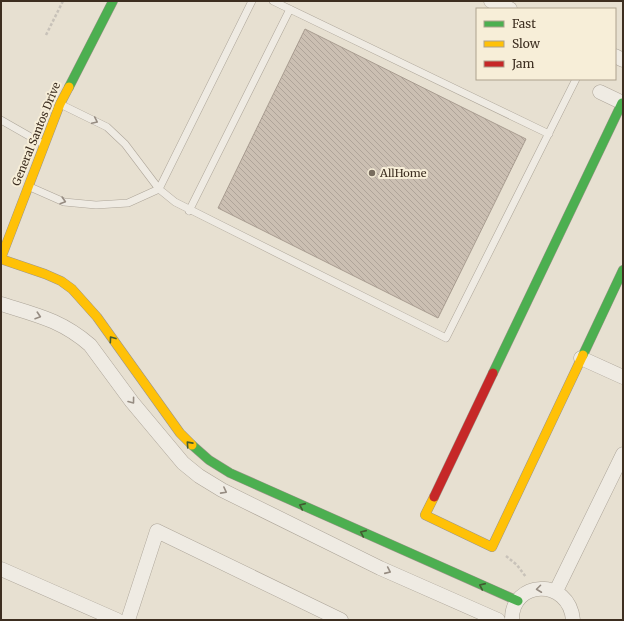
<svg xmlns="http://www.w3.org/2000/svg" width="624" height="621" font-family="Merriweather,serif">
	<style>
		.building { fill: url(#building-back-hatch); stroke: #a89c90 }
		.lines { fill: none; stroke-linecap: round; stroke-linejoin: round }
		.lane-casing { stroke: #ada599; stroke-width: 8 }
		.street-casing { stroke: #ada599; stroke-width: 15 }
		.fast-casing { stroke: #9c958a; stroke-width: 10 }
		.slow-casing { stroke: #9c958a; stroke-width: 10 }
		.jam-casing { stroke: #9c958a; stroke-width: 10 }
		.path { stroke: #c8c2b9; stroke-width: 2.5; stroke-dasharray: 3 2; stroke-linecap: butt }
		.lane { stroke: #efebe3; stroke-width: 7 }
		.street { stroke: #efebe3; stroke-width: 14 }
		.fast { stroke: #4caf50; stroke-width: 9 }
		.slow { stroke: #ffc107; stroke-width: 9 }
		.jam { stroke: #c62828; stroke-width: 9 }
		.oneway { stroke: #968c82 }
		.oneway2 { stroke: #425b31 }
		.poi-dot { fill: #786c5e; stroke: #f7eed8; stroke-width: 1.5 }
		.labels { text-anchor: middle; stroke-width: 4; stroke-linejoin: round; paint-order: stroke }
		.street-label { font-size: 11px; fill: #3d2e20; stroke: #f7eed8 }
		.poi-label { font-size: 11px; fill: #3d2e20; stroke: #f7eed8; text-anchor: start }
	</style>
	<defs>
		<pattern id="building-back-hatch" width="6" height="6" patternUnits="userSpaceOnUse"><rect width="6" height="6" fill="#cbbfb2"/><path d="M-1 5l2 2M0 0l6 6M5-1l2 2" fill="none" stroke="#afa499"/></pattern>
	</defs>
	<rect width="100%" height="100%" fill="#e7e0d1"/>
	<!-- building -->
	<path class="building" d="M305 29 526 139 438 318 218 208Z"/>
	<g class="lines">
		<defs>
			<path id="lane" d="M273 1 549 134
				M62 105 107 127 125 144 159 189 175 202 446 338 576 79
				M1 120 43 144
				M30 187 64 202 96 205 128 203 159 189 252 1
				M189 211 290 9"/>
			<path id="street" d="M491 1 510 9
				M615 56 623 60
				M600 92 623 103
				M1 304C36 315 61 320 90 345L132 402 183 463 199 476 222 490 380 568 498 620
				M581 358 623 377
				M1 569 117 620
				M556 591 623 454
				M128 620 157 531 341 620
				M512 620C511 580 569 577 573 620"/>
			<path id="fast" d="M69 87 113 1
				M583 355 623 270
				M493 373 622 103
				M192 445 209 460 230 473 518 601"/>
			<path id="slow" d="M1 258 60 104 69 87
				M1 259 45 274 61 281 72 289 97 317 180 433 192 445
				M434 497 425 515 492 547 583 355"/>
			<path id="jam" d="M434 497 493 373"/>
		</defs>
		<!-- lane casing -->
		<use href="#lane" class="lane-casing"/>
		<!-- street casing -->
		<use href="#street" class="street-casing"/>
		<!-- fast casing -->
		<use href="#fast" class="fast-casing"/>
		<!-- slow casing -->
		<use href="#slow" class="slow-casing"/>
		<!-- jam casing -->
		<use href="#jam" class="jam-casing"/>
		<!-- path -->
		<path class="path" d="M46 35 63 1
			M506 556 517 565 526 577"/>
		<!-- lane -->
		<use href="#lane" class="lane"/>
		<!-- street -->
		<use href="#street" class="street"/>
		<!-- fast -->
		<use href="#fast" class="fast"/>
		<!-- slow -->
		<use href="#slow" class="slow"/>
		<!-- jam -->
		<use href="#jam" class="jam"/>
	</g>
	<!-- one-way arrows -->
	<defs><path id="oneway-chevron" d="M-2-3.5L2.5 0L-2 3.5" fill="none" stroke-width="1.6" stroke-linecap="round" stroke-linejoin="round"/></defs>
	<g class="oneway">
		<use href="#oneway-chevron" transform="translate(95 121) rotate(25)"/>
		<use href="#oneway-chevron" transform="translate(63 201) rotate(17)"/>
		<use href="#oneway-chevron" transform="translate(38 316) rotate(18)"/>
		<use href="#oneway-chevron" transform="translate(132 401) rotate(53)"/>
		<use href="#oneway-chevron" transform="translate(224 491) rotate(28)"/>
		<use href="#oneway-chevron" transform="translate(388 571) rotate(24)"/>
		<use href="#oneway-chevron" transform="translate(539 589) rotate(173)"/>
	</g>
	<g class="oneway2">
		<use href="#oneway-chevron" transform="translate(112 339) rotate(-126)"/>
		<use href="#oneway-chevron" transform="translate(189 444) rotate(-132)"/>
		<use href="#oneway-chevron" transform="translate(302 506) rotate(-156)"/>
		<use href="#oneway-chevron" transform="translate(363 533) rotate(-156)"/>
		<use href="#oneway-chevron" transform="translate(482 586) rotate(-156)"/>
	</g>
	<!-- markers -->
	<circle class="poi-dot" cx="372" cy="173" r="4"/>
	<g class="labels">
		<!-- street labels -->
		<g class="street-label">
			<text transform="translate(36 134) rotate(-68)" y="4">General Santos Drive</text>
		</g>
		<!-- poi labels -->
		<g class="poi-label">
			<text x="380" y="177">AllHome</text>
		</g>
	</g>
	<!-- border -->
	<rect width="624" height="621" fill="none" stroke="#3d2e20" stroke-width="4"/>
	<!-- legend -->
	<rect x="476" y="8" width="140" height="72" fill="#f7eed8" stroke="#ada18e"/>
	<rect x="484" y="21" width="20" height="6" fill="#4caf50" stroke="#ada18e"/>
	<text x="512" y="28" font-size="12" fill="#3d2e20">Fast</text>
	<rect x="484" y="41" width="20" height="6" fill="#ffc107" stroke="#ada18e"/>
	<text x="512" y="48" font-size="12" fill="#3d2e20">Slow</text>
	<rect x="484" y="61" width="20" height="6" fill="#c62828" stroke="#ada18e"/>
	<text x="512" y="68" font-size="12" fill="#3d2e20">Jam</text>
</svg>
